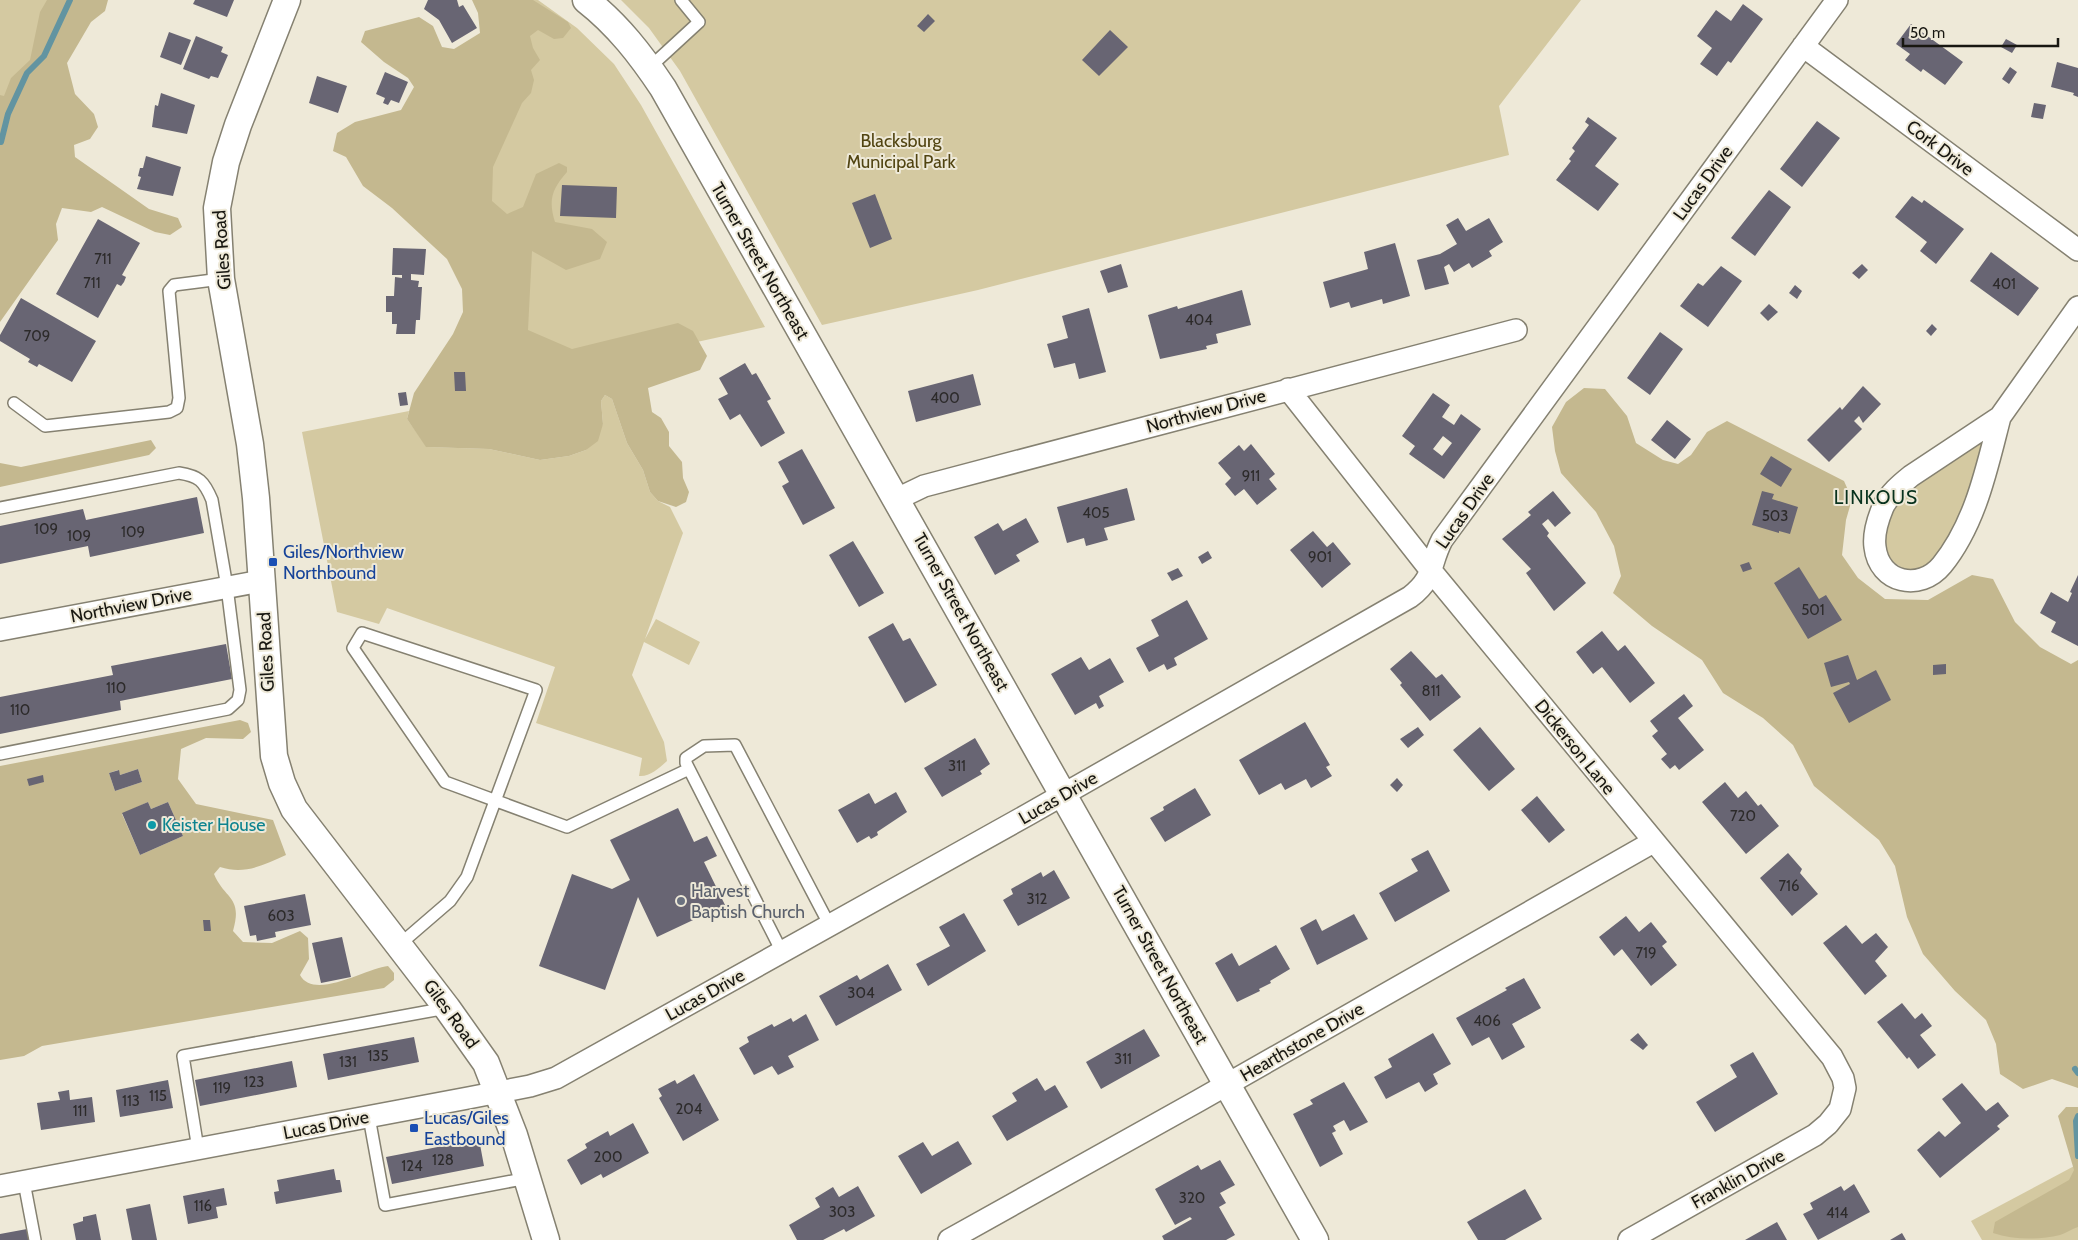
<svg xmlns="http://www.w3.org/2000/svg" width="2078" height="1240" font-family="Cabin,sans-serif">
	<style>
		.green { fill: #d4c9a1 }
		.forest { fill: #c4b88f; fill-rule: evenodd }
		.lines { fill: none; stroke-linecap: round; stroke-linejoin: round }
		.stream { stroke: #6294a1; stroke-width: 6 }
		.building { fill: #686573; fill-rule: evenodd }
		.service-casing { stroke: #858171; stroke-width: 14 }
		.minor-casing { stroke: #858171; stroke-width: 24 }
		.tertiary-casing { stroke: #858171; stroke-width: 29 }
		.service { stroke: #fff; stroke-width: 11 }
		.minor { stroke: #fff; stroke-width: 21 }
		.tertiary { stroke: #fff; stroke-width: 26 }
		.transit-dot { fill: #1a4fb4; stroke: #eee9d8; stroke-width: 2 }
		.culture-dot { fill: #0f9aa8; stroke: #eee9d8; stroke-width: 2 }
		.worship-dot { fill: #6b7280; stroke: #eee9d8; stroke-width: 2 }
		.labels { text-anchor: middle; stroke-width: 4; stroke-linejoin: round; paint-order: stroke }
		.number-label { font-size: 15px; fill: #2c2a2a }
		.park-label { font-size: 18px; fill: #514411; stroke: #eee9d8 }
		.street-label { font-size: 18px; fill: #181711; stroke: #eee9d8 }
		.transit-label { font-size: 18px; fill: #164399; stroke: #eee9d8; text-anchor: start }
		.culture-label { font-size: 18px; fill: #0d838f; stroke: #eee9d8; text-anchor: start }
		.worship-label { font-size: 18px; fill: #5b616d; stroke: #eee9d8; text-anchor: start }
		.neighbourhood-label { font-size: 19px; letter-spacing: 1px; fill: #08321d; stroke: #eee9d8 }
	</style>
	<rect width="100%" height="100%" fill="#eee9d8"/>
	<!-- green -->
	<path class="green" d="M0 0H92L0 146Z
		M512 0H538L577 28 614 64 641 105 765 327 478 390 483 229Z
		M621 0H1581L1499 106 1509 155 978 290 822 325 680 71 649 28Z
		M605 395 612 399 627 443 643 470 650 492 658 501 670 507 683 533 645 639 656 619 700 642 689 665 644 642 632 675 664 742 667 761C659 768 650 777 639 776L642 758 536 723 555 667 387 608 379 624 337 612 302 432 409 411 407 419 427 447 489 449 540 460 569 456 586 450 603 424 601 401Z
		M1990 435C1977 475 1960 535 1929 565 1924 569 1916 570 1911 572 1895 565 1885 558 1885 539 1888 487 1951 460 1990 435Z
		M2078 1164V1240H1982L1971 1221Z"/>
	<!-- forest -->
	<path class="forest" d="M47 0H108L105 11 91 22 67 63 75 94 94 114 98 127 90 139 74 145 75 157 149 209 178 218 182 227 170 235 155 232 102 207 91 212 62 208 56 224 58 240 0 322V95L4 96 11 78 30 60 40 12Z
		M472 0H533L568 22 571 28 563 38 554 39 538 30 530 36 533 48 540 60 531 70 534 80 531 93 522 103 493 167 492 201 507 214 523 207 536 174 559 163 567 167V172C552 189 548 200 555 222L592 229 607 242 600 259 566 270 532 251 528 330 572 349 678 323 693 331 707 356 700 370 648 388 652 412 661 418 669 432V446L682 462 683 478 689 492 686 502 676 507 658 501 650 492 643 470 627 443 612 399 605 395 601 401 603 424 598 441 586 450 569 456 540 460 489 449 426 447 407 419 414 393 453 334 463 312 462 289 447 259 392 208 363 186 346 157 333 151 337 133 355 122 401 110 414 87 408 78 384 62 361 42 365 31 419 17 433 26 442 47 454 49 480 33 478 13Z
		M1584 388 1605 389 1627 416 1636 443 1663 460 1678 464 1691 455 1707 432 1727 421 1844 481 1852 499 1846 520 1842 555 1858 578 1885 599 1928 600 1972 575 1993 579 2015 622 2040 647 2071 664 2078 660V1088L2052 1079 2023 1089 2000 1074 1996 1044 1986 1020 1955 991 1923 954 1907 917 1895 866 1879 840 1814 786 1793 745 1763 718 1723 693 1702 660 1652 626 1613 593 1621 576 1614 546 1596 512 1561 473 1555 451 1552 427 1566 402Z
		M151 440 156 448 149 455 0 487V463L21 467Z
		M240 720 248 723 251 732 243 739 206 738 181 749 178 779 196 804 273 820 286 855C263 865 245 875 220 867L214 874C225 900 243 896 233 931L243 942 272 943 300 931 308 938 309 959 300 975C314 1001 367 968 388 966L394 973V980L384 988 42 1046 24 1056 0 1060V766ZM138 769 142 782 115 791 109 773 118 770 120 775ZM148 802 151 809 168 802 183 836 140 855 122 814Z
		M2066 1107H2078V1227C2072 1229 2066 1233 2060 1235 2038 1240 2014 1240 1993 1233L1995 1222 2069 1180 2074 1170 2058 1116Z"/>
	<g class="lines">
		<!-- stream -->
		<path class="stream" d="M1 142 8 114 27 73 44 56 70 0
			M2075 1069 2078 1073
			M2078 1116 2076 1121 2078 1156"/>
	</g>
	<!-- building -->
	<path class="building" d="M195 0H234L227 17 193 4Z
		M428 0H457L459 7 463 5 477 28 452 43 439 20 424 9Z
		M1743 4 1763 19 1731 63 1728 61 1717 76 1700 64 1712 48 1697 36 1716 10 1731 21Z
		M928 14 935 21 924 32 917 26Z
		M1911 24 1963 62 1945 85 1923 69 1921 72 1905 60 1910 54 1896 44Z
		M1110 30 1128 47 1099 76 1082 60Z
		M169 32 191 40 181 65 160 57Z
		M196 36 223 47 221 52 228 55 218 78 211 76 209 79 183 69Z
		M2006 39 2017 45 2012 53 2001 47Z
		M2057 62 2078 68V97L2073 95 2074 93 2051 87Z
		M2010 67 2017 72 2009 84 2002 79Z
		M385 72 408 82 399 103 391 100 388 105 383 103 385 98 376 94Z
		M317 76 347 86 338 113 309 103Z
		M161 93 195 105 187 134 152 127 155 105 158 106Z
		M2034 103 2046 105 2043 119 2031 117Z
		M1588 117 1617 138 1595 166 1619 184 1598 211 1556 180 1571 161 1569 159 1575 151 1572 148 1589 125 1585 122Z
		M1817 121 1840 138 1802 187 1780 169Z
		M146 156 181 167 173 196 137 189 141 177 138 176 140 168H143Z
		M562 185 617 187 616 218 560 216Z
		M1769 190 1791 207 1755 256 1731 238Z
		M875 194 892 239 870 248 852 203Z
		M1912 196 1922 203 1924 200 1964 229 1936 264 1920 251 1927 242 1895 217Z
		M1458 218 1466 231 1489 218 1503 242 1489 251 1492 256 1472 268 1469 263 1454 272 1449 264 1444 267 1449 284 1425 290 1417 260 1440 254 1457 244 1446 225Z
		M98 219 140 243 122 275 126 277 124 282 121 286 117 284 98 318 56 294Z
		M1395 243 1410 296 1383 304 1382 299 1351 308 1349 302 1330 308 1323 282 1368 269 1364 252Z
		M393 248 426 249 424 275 411 274V280L419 281 418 287H422L420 320H416L415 334H396L397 324H392V312H386V296H394L395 277 402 278V275H392Z
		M1991 252 2039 288 2018 316 1970 281Z
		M1121 264 1128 287 1108 293 1100 271Z
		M1862 264 1868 270 1859 279 1852 273Z
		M1721 266 1742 281 1708 327 1680 306 1698 283 1703 286Z
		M1795 285 1802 291 1797 299 1789 293Z
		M1242 290 1251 325 1216 334 1218 343 1206 346 1207 349 1160 359 1148 315 1177 306 1178 309Z
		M21 298 96 341 72 382 39 364 37 367 28 362 30 359 0 341V335Z
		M1769 304 1778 312 1768 321 1760 313Z
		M1089 308 1106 372 1079 379 1075 363 1054 368 1047 344 1068 338 1062 316Z
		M1932 324 1937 329 1931 336 1926 331Z
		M1660 332 1683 349 1650 395 1627 378Z
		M745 363 752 375 756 373 771 399 767 401 785 433 761 447 740 414 730 420 718 399 728 394 719 378Z
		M454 372H465L466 391H455Z
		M973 374 981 405 916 422 908 391Z
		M1863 386 1881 404 1863 423 1859 416 1854 421 1862 429 1829 462 1807 440 1840 407 1842 410Z
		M406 392 408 405 400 406 398 393Z
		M1433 393 1450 405 1442 417 1454 425 1461 414 1481 429 1444 479 1409 454 1415 446 1402 436ZM1443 436 1452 443 1442 456 1433 449Z
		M1667 420 1691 439 1675 459 1651 440Z
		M1251 444 1275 474 1269 479 1277 489 1257 505 1244 489 1235 496 1225 484 1231 478 1218 463 1239 445 1244 451Z
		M802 449 835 508 803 525 782 486 789 482 778 462Z
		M1771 456 1792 469 1781 487 1760 474Z
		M1127 488 1135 520 1104 528 1108 540 1086 546 1084 538 1067 543 1057 507Z
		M1553 491 1571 513 1555 527 1548 519 1542 524 1549 533 1547 536 1586 583 1554 611 1526 573 1531 569 1502 539 1531 515 1528 512Z
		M1762 491 1774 494 1772 499 1798 507 1790 534 1779 531V533L1752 525Z
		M197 497 204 533 90 557 88 546 0 564V526L83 509 86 520Z
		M1026 518 1039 542 1016 555 1020 561 995 575 974 537 998 523 1003 531Z
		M1313 531 1327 547 1333 542 1351 564 1322 588 1290 550Z
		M853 541 884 593 859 607 829 555Z
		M1208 551 1212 558 1202 564 1198 557Z
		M1749 562 1752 569 1743 572 1740 565Z
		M1799 567 1819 599 1826 595 1842 620 1808 639 1774 583Z
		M1178 568 1183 576 1172 581 1167 573Z
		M2078 575V646L2051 632 2056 622 2040 613 2051 592 2068 602 2072 593 2070 592Z
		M1187 600 1208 639 1174 658 1177 665 1167 670 1164 664 1149 672 1136 648 1159 636 1151 620Z
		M893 623 903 641 910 638 937 685 905 703 868 637Z
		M1602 631 1618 651 1625 645 1655 683 1630 703 1602 667 1593 674 1576 652Z
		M226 644 232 679 120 701 121 710 0 734V697L113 675 111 666Z
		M1411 651 1436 678 1442 674 1461 697 1430 721 1400 685 1402 683 1390 669Z
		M1848 655 1857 680 1876 670 1891 700 1849 723 1833 693 1850 684 1849 682 1831 687 1824 663Z
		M1081 657 1089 670 1110 658 1124 682 1099 696 1104 706 1099 709 1096 703 1075 715 1051 674Z
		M1946 664V674L1933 675V665Z
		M1684 694 1693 706 1678 718 1704 750 1679 770 1675 765 1670 769 1661 759 1667 754 1652 736 1658 731 1650 721Z
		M1305 722 1330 765 1326 767 1332 776 1311 788 1306 779 1285 790 1281 783 1259 795 1239 760Z
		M1418 727 1424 735 1408 748 1400 739Z
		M1480 727 1515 769 1489 791 1453 750Z
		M975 738 990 764 980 771 982 774 942 797 924 768Z
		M138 769 142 782 115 791 109 773 119 770 120 775Z
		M43 775 44 782 29 786 27 779Z
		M1397 778 1403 785 1397 792 1390 785Z
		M1725 782 1738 798 1746 791 1758 806 1761 804 1779 826 1746 854 1702 802Z
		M1195 788 1211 815 1165 842 1150 818 1164 810 1163 807Z
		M896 792 907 812 877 832 878 835 871 839 869 836 857 843 838 810 869 793 875 804Z
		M1537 796 1565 830 1549 843 1521 810Z
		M148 802 151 809 168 802 183 836 140 855 122 813Z
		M678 808 694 842 707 836 717 856 704 862 725 905 657 937 638 897 605 990 539 966 572 874 612 889 630 880 610 840Z
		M1428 850 1450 891 1395 922 1379 893 1418 871 1411 859Z
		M1788 853 1802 869 1800 873 1818 894 1792 916 1760 878Z
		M1054 870 1070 898 1018 926 1003 900 1013 894 1011 889 1041 872 1043 877Z
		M305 894 311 925 275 932 276 937 257 941 256 935 250 936 244 906Z
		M964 913 986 951 928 986 916 964 950 946 939 927Z
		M1354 914 1368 939 1317 965 1300 928 1316 919 1322 931Z
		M1626 916 1639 932 1651 922 1667 942 1662 946 1677 965 1651 986 1622 949 1614 956 1599 937Z
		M203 920H210L211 931H204Z
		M1846 925 1862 944 1876 933 1888 947 1875 961 1887 976 1865 995 1823 943Z
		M342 937 351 977 321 983 312 943Z
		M1276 945 1290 969 1270 981 1271 983 1259 989 1260 991 1237 1002 1215 963 1232 953 1239 966Z
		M888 964 902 990 836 1026 819 996 857 975 860 980Z
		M1524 978 1541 1008 1512 1024 1525 1047 1502 1060 1489 1037 1472 1046 1456 1018 1507 990 1505 988Z
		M1902 1003 1915 1019 1922 1013 1932 1026 1920 1035 1936 1055 1918 1069 1909 1057 1907 1059 1877 1022Z
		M806 1014 819 1040 788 1056 794 1067 778 1075 772 1066 754 1075 739 1048 749 1042 747 1037 772 1024 774 1027 791 1018 793 1022Z
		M1144 1029 1160 1056 1101 1089 1086 1062Z
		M1433 1033 1451 1064 1433 1074 1438 1084 1425 1092 1419 1082 1386 1099 1374 1077 1392 1067 1388 1059Z
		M1638 1033 1648 1045 1643 1050 1630 1040Z
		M414 1037 419 1062 328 1080 323 1054Z
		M1753 1052 1778 1094 1715 1132 1696 1102 1737 1077 1730 1065Z
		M292 1061 297 1087 200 1106 195 1080Z
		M694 1074 719 1120 683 1141 659 1098 662 1096 658 1089 675 1080 677 1084Z
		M1037 1078 1045 1091 1055 1085 1068 1107 1007 1141 992 1116 1017 1101 1012 1093Z
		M168 1080 173 1108 120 1117 116 1090Z
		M1344 1082 1368 1122 1350 1131 1344 1120 1333 1126 1336 1131 1332 1133 1343 1154 1320 1167 1293 1114 1313 1104 1310 1100Z
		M1962 1083 1986 1111 1998 1102 2009 1116 1997 1126 2000 1129 1940 1178 1917 1150 1939 1131 1945 1137 1961 1123 1942 1099Z
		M69 1090 70 1100 92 1097 95 1122 41 1130 37 1103 60 1100 58 1092Z
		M633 1123 649 1153 603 1178 601 1174 581 1185 567 1160 587 1148 585 1144 608 1131 610 1136Z
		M479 1139 484 1166 392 1184 386 1157Z
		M958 1141 972 1164 921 1194 898 1156 923 1142 932 1156Z
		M1220 1160 1235 1185 1220 1193 1226 1203 1219 1207 1235 1235 1226 1240H1164L1162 1236 1192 1219 1190 1217 1175 1225 1155 1189 1198 1165 1201 1170Z
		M334 1169 336 1180H340L342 1192 276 1204 274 1192 279 1191 277 1180Z
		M1854 1184 1870 1212 1818 1240 1803 1214 1813 1209 1810 1203 1841 1186 1844 1191Z
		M858 1186 875 1216 846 1232 844 1229 823 1240H797L789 1225 820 1207 815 1198 833 1187 839 1197Z
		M224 1188 227 1205 216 1207 218 1218 188 1224 183 1196Z
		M1525 1189 1542 1219 1505 1240H1478L1467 1222Z
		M150 1204 157 1240H132L126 1209Z
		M96 1214 101 1240H76L73 1224 83 1221V1217Z
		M1777 1222 1787 1240H1745Z
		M27 1229 29 1240H0V1234Z
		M1902 1233 1906 1240H1890Z"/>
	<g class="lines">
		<defs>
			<path id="service" d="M649 68 699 22 681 0
				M14 403 45 426 169 412 177 408 179 398 169 291 174 285 221 279
				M0 508 179 473C199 476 204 481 212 500L227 587 240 690 238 700 228 709 0 754
				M399 945 450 901 467 877 536 690 362 633 353 648 445 782 567 827 689 769
				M782 952 686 763V758L704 746 735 745 830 926
				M369 1117 385 1205 528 1178
				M198 1149 183 1056 447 1008
				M24 1182 35 1240"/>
			<path id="minor" d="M1803 46 2078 250
				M1288 389 1432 572 1832 1057 1843 1078 1845 1088 1840 1109 1828 1124 1815 1135 1629 1240
				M2000 417C1987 467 1976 523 1942 565 1920 592 1879 583 1875 547 1873 533 1878 519 1883 507 1889 494 1901 484 1911 476L2000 417 2078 307
				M897 499 924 486 1516 330
				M0 630 261 581
				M0 1186 468 1098 530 1086 556 1078 1029 814 1410 597C1435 578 1429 565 1442 540L1837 0
				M949 1240 1198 1101 1653 842"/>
			<path id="tertiary" d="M287 0 238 125 226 162 217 208 221 279 250 444 256 498 274 756 282 783 294 809 447 1008 486 1063 514 1135 546 1240
				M586 0C618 25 641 55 663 88L1315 1240"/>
		</defs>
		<!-- service casing -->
		<use href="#service" class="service-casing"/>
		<!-- minor casing -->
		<use href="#minor" class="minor-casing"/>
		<!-- tertiary casing -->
		<use href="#tertiary" class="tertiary-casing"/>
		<!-- service -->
		<use href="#service" class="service"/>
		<!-- minor -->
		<use href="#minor" class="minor"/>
		<!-- tertiary -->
		<use href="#tertiary" class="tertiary"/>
	</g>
	<!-- markers -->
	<g class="transit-dot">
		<rect x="268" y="557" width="10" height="10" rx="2.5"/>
		<rect x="409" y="1123" width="10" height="10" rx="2.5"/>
	</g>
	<circle class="culture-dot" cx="152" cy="825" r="5"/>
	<circle class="worship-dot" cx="681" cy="901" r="5"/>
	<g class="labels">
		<!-- number labels -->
		<g class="number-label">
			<text x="103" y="264">711</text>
			<text x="92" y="288">711</text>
			<text x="2004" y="289">401</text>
			<text x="1199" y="325">404</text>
			<text x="37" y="341">709</text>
			<text x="945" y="403">400</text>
			<text x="1251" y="481">911</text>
			<text x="1096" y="518">405</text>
			<text x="1775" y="521">503</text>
			<text x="46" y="534">109</text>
			<text x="133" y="537">109</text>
			<text x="79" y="541">109</text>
			<text x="1320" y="562">901</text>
			<text x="1813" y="615">501</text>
			<text x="116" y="693">110</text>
			<text x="1431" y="696">811</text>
			<text x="20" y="715">110</text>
			<text x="957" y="771">311</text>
			<text x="1743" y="821">720</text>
			<text x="1789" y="891">716</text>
			<text x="1037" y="904">312</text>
			<text x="281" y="921">603</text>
			<text x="1646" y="958">719</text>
			<text x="861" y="998">304</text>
			<text x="1487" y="1026">406</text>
			<text x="378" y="1061">135</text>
			<text x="1123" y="1064">311</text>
			<text x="348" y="1067">131</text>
			<text x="254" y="1087">123</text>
			<text x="222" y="1093">119</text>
			<text x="158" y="1101">115</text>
			<text x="131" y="1106">113</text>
			<text x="689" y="1114">204</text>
			<text x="80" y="1116">111</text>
			<text x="608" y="1162">200</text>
			<text x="443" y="1165">128</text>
			<text x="412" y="1171">124</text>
			<text x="1192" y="1203">320</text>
			<text x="203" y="1211">116</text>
			<text x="842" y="1217">303</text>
			<text x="1837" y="1218">414</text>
		</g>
		<!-- park labels -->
		<g class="park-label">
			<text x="901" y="147">Blacksburg<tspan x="901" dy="21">Municipal Park</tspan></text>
		</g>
		<!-- street labels -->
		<g class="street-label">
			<text transform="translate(1940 148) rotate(37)" y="6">Cork Drive</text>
			<text transform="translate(1703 183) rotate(-54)" y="6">Lucas Drive</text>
			<text transform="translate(222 250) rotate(-94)" y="6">Giles Road</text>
			<text transform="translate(760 261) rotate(60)" y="6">Turner Street Northeast</text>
			<text transform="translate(1206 411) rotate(-15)" y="6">Northview Drive</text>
			<text transform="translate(1465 511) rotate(-55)" y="6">Lucas Drive</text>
			<text transform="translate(131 605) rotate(-11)" y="6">Northview Drive</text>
			<text transform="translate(961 612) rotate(61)" y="6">Turner Street Northeast</text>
			<text transform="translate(266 652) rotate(-93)" y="6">Giles Road</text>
			<text transform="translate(1575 747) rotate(51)" y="6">Dickerson Lane</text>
			<text transform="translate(1058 798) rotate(-30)" y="6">Lucas Drive</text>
			<text transform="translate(1160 965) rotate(61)" y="6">Turner Street Northeast</text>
			<text transform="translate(705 995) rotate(-29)" y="6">Lucas Drive</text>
			<text transform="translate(451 1014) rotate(54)" y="6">Giles Road</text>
			<text transform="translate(1302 1042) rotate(-30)" y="6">Hearthstone Drive</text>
			<text transform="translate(326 1125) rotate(-11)" y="6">Lucas Drive</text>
			<text transform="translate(1738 1179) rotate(-29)" y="6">Franklin Drive</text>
		</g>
		<!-- transit labels -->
		<g class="transit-label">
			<text x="283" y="558">Giles/Northview<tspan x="283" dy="21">Northbound</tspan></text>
			<text x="424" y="1124">Lucas/Giles<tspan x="424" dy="21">Eastbound</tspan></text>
		</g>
		<!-- culture labels -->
		<g class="culture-label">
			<text x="162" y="831">Keister House</text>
		</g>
		<!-- worship labels -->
		<g class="worship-label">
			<text x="691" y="897">Harvest<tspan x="691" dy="21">Baptish Church</tspan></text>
		</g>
		<!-- neighbourhood labels -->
		<g class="neighbourhood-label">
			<text x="1876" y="504">LINKOUS</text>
		</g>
	</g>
	<!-- scale -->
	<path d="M1903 38v8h155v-8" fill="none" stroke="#181711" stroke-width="2.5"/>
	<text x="1910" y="38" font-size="15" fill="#181711" stroke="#eee9d8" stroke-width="4" paint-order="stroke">50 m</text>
</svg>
